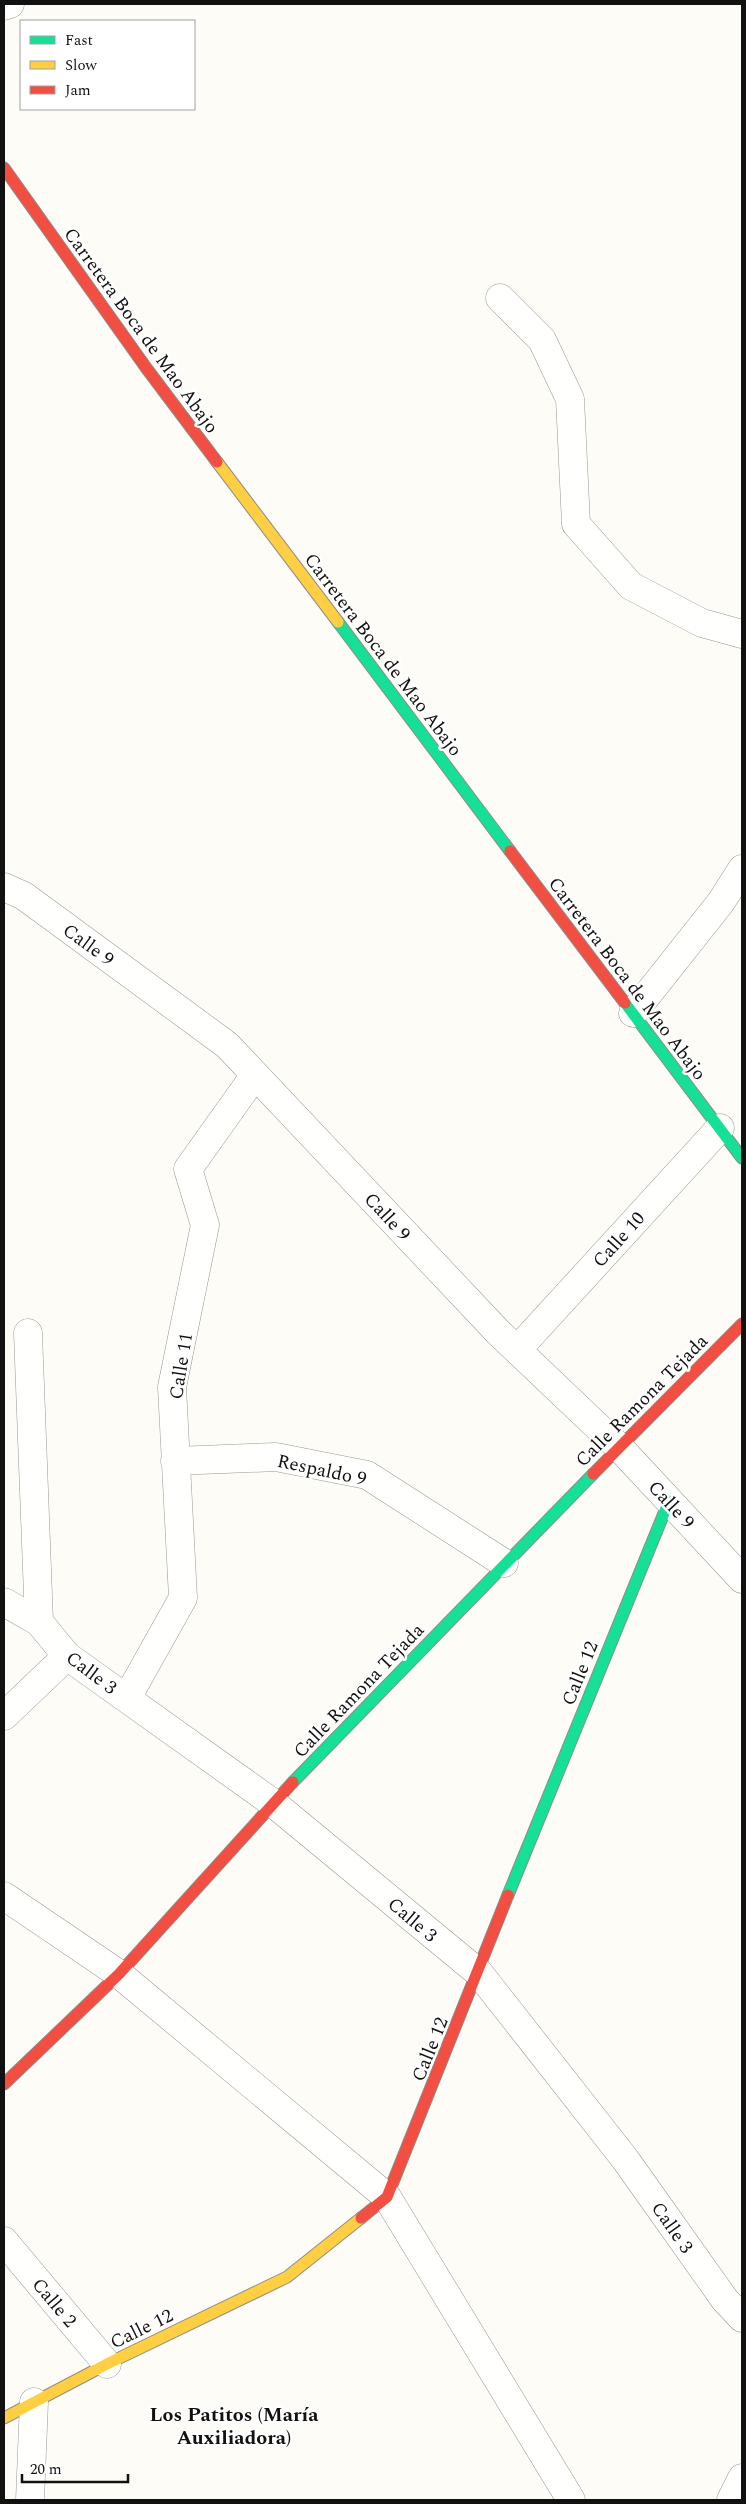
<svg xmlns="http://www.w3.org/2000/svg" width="746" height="2504" font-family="Spectral,serif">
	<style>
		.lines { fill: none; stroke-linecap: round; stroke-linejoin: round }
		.street-casing { stroke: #979795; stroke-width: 29 }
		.fast-casing { stroke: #8e8d8b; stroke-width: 13 }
		.slow-casing { stroke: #8e8d8b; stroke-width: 13 }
		.jam-casing { stroke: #8e8d8b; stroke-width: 13 }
		.street { stroke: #fffffe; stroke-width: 28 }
		.fast { stroke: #16e098; stroke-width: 11 }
		.slow { stroke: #ffcf43; stroke-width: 11 }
		.jam { stroke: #f24e42; stroke-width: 11 }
		.labels { text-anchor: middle; stroke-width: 5; stroke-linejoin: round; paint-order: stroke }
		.street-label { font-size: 19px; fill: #111; stroke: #fff }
		.neighbourhood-label { font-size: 20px; font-weight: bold; fill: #111; stroke: #fff }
	</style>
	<rect width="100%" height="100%" fill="#fdfcf7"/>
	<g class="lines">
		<defs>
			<path id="street" d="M4 6 10 4
				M500 298 542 340 570 399 576 524 631 586 702 623 742 634
				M4 887 24 896 227 1045 498 1332 619 1447 742 1579
				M633 1013 721 902 742 869
				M28 1333 39 1622
				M517 1350 720 1128
				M175 1461 276 1457 367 1475 504 1563
				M4 1602 39 1622 67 1656 273 1803 479 1973 625 2159 725 2300 742 2318
				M127 1698 183 1598 172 1387 205 1225 188 1169 255 1075
				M4 1716 67 1656
				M4 1896 119 1974 387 2197 571 2500
				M4 2241 107 2364
				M30 2500 34 2402
				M731 2500 742 2478"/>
			<path id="fast" d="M338 622 510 851
				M625 1003 742 1158
				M293 1782 593 1474
				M508 1895 669 1501"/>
			<path id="slow" d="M217 462 338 622
				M4 2418 107 2364 287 2277 361 2218"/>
			<path id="jam" d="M4 168 147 369 217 462
				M510 851 625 1003
				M593 1474 742 1324
				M4 2084 119 1974 293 1782
				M361 2218 387 2197 508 1895"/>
		</defs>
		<!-- street casing -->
		<use href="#street" class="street-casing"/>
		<!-- fast casing -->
		<use href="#fast" class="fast-casing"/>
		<!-- slow casing -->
		<use href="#slow" class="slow-casing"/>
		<!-- jam casing -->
		<use href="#jam" class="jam-casing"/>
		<!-- street -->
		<use href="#street" class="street"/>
		<!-- fast -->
		<use href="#fast" class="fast"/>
		<!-- slow -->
		<use href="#slow" class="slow"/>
		<!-- jam -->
		<use href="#jam" class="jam"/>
	</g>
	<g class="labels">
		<!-- street labels -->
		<g class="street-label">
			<text transform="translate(142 330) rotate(54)" y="7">Carretera Boca de Mao Abajo</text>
			<text transform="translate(384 654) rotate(53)" y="7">Carretera Boca de Mao Abajo</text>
			<text transform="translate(89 944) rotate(36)" y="7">Calle 9</text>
			<text transform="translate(628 978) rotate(53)" y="7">Carretera Boca de Mao Abajo</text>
			<text transform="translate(388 1216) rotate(47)" y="7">Calle 9</text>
			<text transform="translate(618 1239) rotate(-48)" y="7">Calle 10</text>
			<text transform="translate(180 1366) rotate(-81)" y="7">Calle 11</text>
			<text transform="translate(641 1400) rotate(-45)" y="7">Calle Ramona Tejada</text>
			<text transform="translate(322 1469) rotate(12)" y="7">Respaldo 9</text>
			<text transform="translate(672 1504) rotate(47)" y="7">Calle 9</text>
			<text transform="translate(92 1672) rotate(37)" y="7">Calle 3</text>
			<text transform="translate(579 1673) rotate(-68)" y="7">Calle 12</text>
			<text transform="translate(358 1690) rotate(-46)" y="7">Calle Ramona Tejada</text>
			<text transform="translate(413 1919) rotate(40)" y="7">Calle 3</text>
			<text transform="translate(429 2049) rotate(-68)" y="7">Calle 12</text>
			<text transform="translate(673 2227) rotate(55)" y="7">Calle 3</text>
			<text transform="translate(55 2302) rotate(50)" y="7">Calle 2</text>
			<text transform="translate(141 2328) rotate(-26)" y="7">Calle 12</text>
		</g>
		<!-- neighbourhood labels -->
		<g class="neighbourhood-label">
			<text x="234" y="2421">Los Patitos (María<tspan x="234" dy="23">Auxiliadora)</tspan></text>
		</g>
	</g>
	<!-- border -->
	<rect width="746" height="2504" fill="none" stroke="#111111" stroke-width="10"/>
	<!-- legend -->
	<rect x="20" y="20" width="175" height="90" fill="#ffffff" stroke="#a0a0a0"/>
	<rect x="30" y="36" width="25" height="8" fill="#16e098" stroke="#a0a0a0"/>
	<text x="65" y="45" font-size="15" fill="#111111">Fast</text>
	<rect x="30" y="61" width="25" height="8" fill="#ffcf43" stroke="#a0a0a0"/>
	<text x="65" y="70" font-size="15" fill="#111111">Slow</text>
	<rect x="30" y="86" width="25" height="8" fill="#f24e42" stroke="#a0a0a0"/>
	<text x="65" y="95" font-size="15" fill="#111111">Jam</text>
	<!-- scale -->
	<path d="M22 2474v8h106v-8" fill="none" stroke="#111111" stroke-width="2.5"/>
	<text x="30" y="2474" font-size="15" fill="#111111" stroke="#ffffff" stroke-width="4" paint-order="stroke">20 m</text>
</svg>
